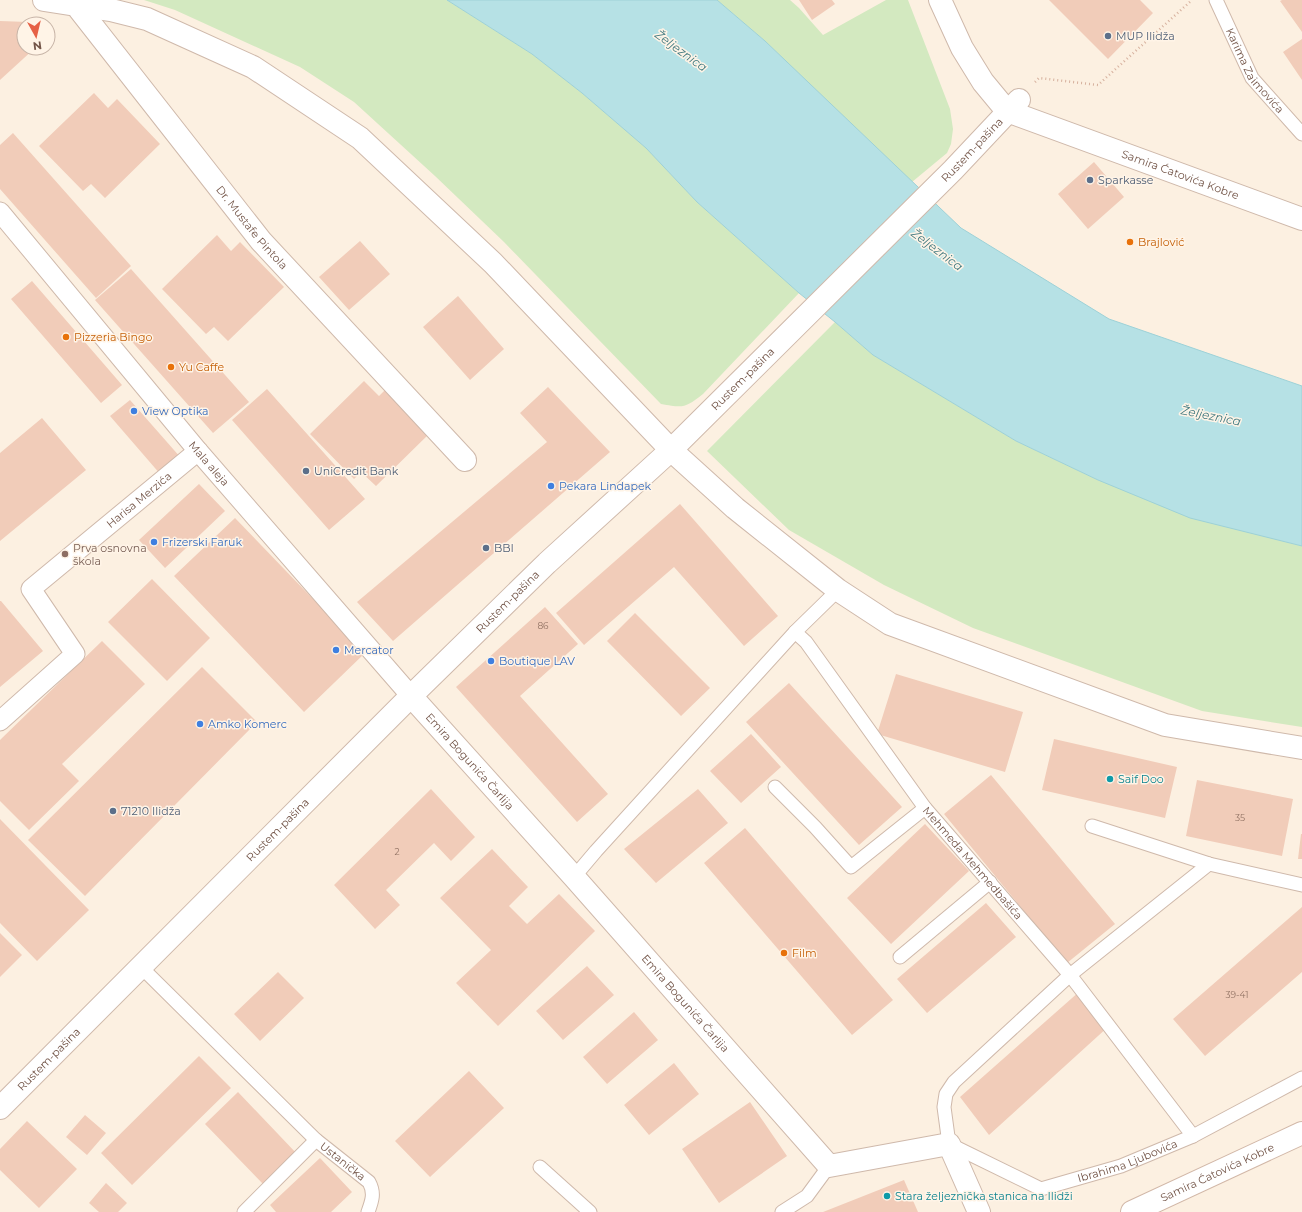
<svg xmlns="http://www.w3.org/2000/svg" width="1302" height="1212" font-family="Montserrat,sans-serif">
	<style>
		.green { fill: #d3e9c0 }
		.water { fill: #b6e1e5; stroke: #9dd1d7 }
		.building { fill: #f1ccb9 }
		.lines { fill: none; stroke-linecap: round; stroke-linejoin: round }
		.service-casing { stroke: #cfb9ab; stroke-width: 15 }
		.pedestrian-casing { stroke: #cfb9ab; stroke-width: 21 }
		.minor-casing { stroke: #cfb9ab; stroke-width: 24 }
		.tertiary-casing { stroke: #cfb9ab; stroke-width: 24 }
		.secondary-casing { stroke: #d2b8a8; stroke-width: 24 }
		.path { stroke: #d6b09d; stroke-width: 2.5; stroke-dasharray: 1 3; stroke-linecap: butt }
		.service { stroke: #fff; stroke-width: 13 }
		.pedestrian { stroke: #fff; stroke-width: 19 }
		.minor { stroke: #fff; stroke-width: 22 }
		.tertiary { stroke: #fff; stroke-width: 22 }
		.secondary { stroke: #fff; stroke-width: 22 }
		.service-dot { fill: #5c6f8a; stroke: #fff4e7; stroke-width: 1.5 }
		.food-dot { fill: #e8710a; stroke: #fff4e7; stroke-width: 1.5 }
		.shop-dot { fill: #3f7fe0; stroke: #fff4e7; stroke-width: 1.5 }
		.education-dot { fill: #8d6e63; stroke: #fff4e7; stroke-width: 1.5 }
		.culture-dot { fill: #0f9aa8; stroke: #fff4e7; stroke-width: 1.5 }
		.labels { text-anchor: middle; stroke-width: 3; stroke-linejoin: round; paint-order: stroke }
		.number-label { font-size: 9px; fill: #927364 }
		.service-label { font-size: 11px; fill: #4e5e75; stroke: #fff4e7; text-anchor: start }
		.street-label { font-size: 11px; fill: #735548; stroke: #fff4e7 }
		.food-label { font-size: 11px; fill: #c56008; stroke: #fff4e7; text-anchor: start }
		.shop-label { font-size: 11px; fill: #366cbe; stroke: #fff4e7; text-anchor: start }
		.education-label { font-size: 11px; fill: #785e54; stroke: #fff4e7; text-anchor: start }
		.culture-label { font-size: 11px; fill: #0d838f; stroke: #fff4e7; text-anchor: start }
		.water-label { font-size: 12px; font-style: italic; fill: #3f787f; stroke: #fff4e7 }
	</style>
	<rect width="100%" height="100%" fill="#fcf0e1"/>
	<!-- green -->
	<path class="green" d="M144 0H447L532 54 582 93 646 148 697 202 799 293 703 394C685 408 684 408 661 404L504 242 435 176 354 102 300 67 175 10Z
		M717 0H790L799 8 823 35 886 0H908L950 109 953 129 951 144 947 153 912 182 765 41Z
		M835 322 873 355 1016 441 1098 480 1290 543 1302 546V727L1202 711 973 628 884 585 789 530 707 451Z"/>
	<!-- water -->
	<path class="water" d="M447 0H717L765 41 961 228 1109 319 1302 386V546L1190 518 1098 480 1016 441 873 355 835 322 799 293 697 202 646 148 582 93 532 54Z"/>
	<!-- building -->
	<path class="building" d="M799 0H832L835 4 812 20Z
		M1049 0H1140L1153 13 1108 59Z
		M1282 0H1302V32L1280 1Z
		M0 21 28 22 30 24H24V48H35L0 80Z
		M1302 39V80L1283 52Z
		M94 93 108 108 117 99 160 144 105 198 91 184 83 191 39 146Z
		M13 133 131 266 96 298 0 189V145Z
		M1094 162 1124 197 1088 229 1058 194Z
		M217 235 231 251 240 242 284 287 228 341 214 327 206 334 162 289Z
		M360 241 390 274 349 310 319 277Z
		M131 269 249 402 213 433 95 300Z
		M32 281 122 385 101 403 11 299Z
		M458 296 504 349 470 380 423 327Z
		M364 381 379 396 388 387 431 432 376 486 361 472 354 479 310 434Z
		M548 387 610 452 393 641 357 602 547 442 520 413Z
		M267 389 365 499 329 530 232 420Z
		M130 400 181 458 161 475 110 416Z
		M42 418 86 470 0 541V453Z
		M199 484 225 511 165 568 139 540Z
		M680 504 778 616 744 646 674 567 584 645 556 613Z
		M235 518 365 653 304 712 174 576Z
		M152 579 210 638 167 681 108 622Z
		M0 601H1L43 651 0 687Z
		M545 607 578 644 520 696 608 794 577 822 456 687Z
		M635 613 710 688 681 716 607 641Z
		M102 641 145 684 62 764 79 781 29 830 0 801V740Z
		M202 667 257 722 85 896 28 840Z
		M896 674 1023 712 1005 772 877 734Z
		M789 683 902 807 859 845 746 722Z
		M751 734 781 767 741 803 710 771Z
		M1054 739 1177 767 1165 818 1042 790Z
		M991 775 1115 924 1067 963 944 814Z
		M1197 780 1293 799 1282 856 1186 836Z
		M431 789 475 837 451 861 434 843 386 890 400 905 375 929 334 885Z
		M698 789 728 823 656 883 624 849Z
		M0 819 89 910 37 961 0 923Z
		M925 824 969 871 891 944 847 898Z
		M745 828 893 1000 852 1035 704 863Z
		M1301 834H1302V859H1298Z
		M492 849 528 887 509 906 527 924 559 894 595 931 498 1026 456 983 491 950 440 898Z
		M986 903 1016 937 927 1013 897 979Z
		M1302 907V972L1205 1056 1173 1019Z
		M0 933 22 955 0 977Z
		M587 966 614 995 563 1040 536 1011Z
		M278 972 304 998 260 1041 234 1014Z
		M1080 991 1109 1026 989 1135 960 1097Z
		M634 1012 658 1040 607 1084 583 1057Z
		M199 1056 231 1088 132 1185 101 1153Z
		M674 1063 699 1094 649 1135 624 1105Z
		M469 1071 504 1108 430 1177 395 1141Z
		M238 1092 298 1155 265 1186 205 1124Z
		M750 1102 787 1156 719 1203 682 1149Z
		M85 1115 106 1133 87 1155 66 1137Z
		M27 1121 77 1169 39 1208 0 1170V1149Z
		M320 1158 352 1192 331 1212H276L270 1205Z
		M904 1180 918 1212H823Z
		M106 1183 127 1203 118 1212H99L89 1203Z"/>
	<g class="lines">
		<defs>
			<g id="service">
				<path id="s1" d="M1216 0 1252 78 1302 134"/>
				<path id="s2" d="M838 590 795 632 806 642 925 808 1070 975 1193 1136"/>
				<path d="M775 787 815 827 851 867 925 808"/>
				<path d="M1092 826 1209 864 1302 885"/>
				<path id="s3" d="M1209 864 1070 975 954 1082 946 1094 944 1107 949 1144 1041 1189 1121 1166 1193 1136 1302 1078"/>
				<path d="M574 877 596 851 795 632"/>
				<path d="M900 957 990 882"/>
				<path d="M141 967 316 1140"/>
				<path d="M540 1167 590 1212"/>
				<path id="s4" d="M244 1212 316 1140 369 1182C375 1193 372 1201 368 1212"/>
				<path d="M782 1212 807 1196 829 1166"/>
			</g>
			<g id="pedestrian">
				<path id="s5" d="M0 212 198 451 411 696"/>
				<path id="s6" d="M0 721 75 654 31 589 198 451"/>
			</g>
			<g id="minor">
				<path id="s7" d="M44 0 76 5 261 241 465 460"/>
				<path d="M76 5 111 10 147 19 253 67 360 138 493 263 671 450 735 508 838 590 890 624 1165 725 1302 748"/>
				<path id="s8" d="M411 696 574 877 829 1166 949 1144 979 1212"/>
				<path id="s9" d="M0 1108 411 696 547 563 671 450 953 170 1019 100"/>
			</g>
			<g id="tertiary">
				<path id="s10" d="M940 0 962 48 983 82 1007 111 1302 219"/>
			</g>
			<g id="secondary">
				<path id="s11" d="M1132 1212 1302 1133"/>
			</g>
		</defs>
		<!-- service casing -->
		<use href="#service" class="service-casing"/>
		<!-- pedestrian casing -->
		<use href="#pedestrian" class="pedestrian-casing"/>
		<!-- minor casing -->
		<use href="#minor" class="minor-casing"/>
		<!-- tertiary casing -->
		<use href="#tertiary" class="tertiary-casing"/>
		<!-- secondary casing -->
		<use href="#secondary" class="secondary-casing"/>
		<!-- path -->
		<path class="path" d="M1035 82 1039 78 1098 85 1192 0"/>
		<!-- service -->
		<use href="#service" class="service"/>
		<!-- pedestrian -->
		<use href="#pedestrian" class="pedestrian"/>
		<!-- minor -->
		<use href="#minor" class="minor"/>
		<!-- tertiary -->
		<use href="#tertiary" class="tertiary"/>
		<!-- secondary -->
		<use href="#secondary" class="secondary"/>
	</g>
	<!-- markers -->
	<g class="service-dot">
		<circle cx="1108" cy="36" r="4"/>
		<circle cx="1090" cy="180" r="4"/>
		<circle cx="306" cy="471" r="4"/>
		<circle cx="486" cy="548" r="4"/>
		<circle cx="113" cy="811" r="4"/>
	</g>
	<g class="food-dot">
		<circle cx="1130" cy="242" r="4"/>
		<circle cx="66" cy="337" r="4"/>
		<circle cx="171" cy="367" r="4"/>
		<circle cx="784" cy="953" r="4"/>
	</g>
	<g class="shop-dot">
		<circle cx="134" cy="411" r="4"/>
		<circle cx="551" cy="486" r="4"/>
		<circle cx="154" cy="542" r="4"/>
		<circle cx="336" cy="650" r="4"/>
		<circle cx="491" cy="661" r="4"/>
		<circle cx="200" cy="724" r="4"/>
	</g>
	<circle class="education-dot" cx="65" cy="554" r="4"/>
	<g class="culture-dot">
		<circle cx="1110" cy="779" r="4"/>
		<circle cx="887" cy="1196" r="4"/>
	</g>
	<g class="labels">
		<!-- number labels -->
		<g class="number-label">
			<text x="543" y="629">86</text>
			<text x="1240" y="821">35</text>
			<text x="397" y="855">2</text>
			<text x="1237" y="998">39-41</text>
		</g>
		<!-- service labels -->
		<g class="service-label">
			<text x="1116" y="40">MUP Ilidža</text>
			<text x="1098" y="184">Sparkasse</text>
			<text x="314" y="475">UniCredit Bank</text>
			<text x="494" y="552">BBI</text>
			<text x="121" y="815">71210 Ilidža</text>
		</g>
		<!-- street labels -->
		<g class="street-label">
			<text dy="4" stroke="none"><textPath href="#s1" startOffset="81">Karima Zaimovića</textPath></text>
			<text dy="4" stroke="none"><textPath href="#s9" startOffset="1365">Rustem-pašina</textPath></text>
			<text dy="4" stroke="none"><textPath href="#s10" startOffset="315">Samira Ćatovića Kobre</textPath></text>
			<text dy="4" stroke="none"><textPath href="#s7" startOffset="316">Dr. Mustafe Pintola</textPath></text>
			<text dy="4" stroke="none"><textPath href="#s9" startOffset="1041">Rustem-pašina</textPath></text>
			<text dy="4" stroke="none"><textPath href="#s5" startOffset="327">Mala aleja</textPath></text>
			<text dy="4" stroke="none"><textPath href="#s6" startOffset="319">Harisa Merzića</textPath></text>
			<text dy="4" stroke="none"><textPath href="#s9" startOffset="717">Rustem-pašina</textPath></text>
			<text dy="4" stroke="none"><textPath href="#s8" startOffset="88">Emira Bogunića Čarlija</textPath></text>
			<text dy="4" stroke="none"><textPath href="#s9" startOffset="393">Rustem-pašina</textPath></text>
			<text dy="4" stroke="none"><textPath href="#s2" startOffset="352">Mehmeda Mehmedbašića</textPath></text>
			<text dy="4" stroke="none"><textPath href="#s8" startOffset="412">Emira Bogunića Čarlija</textPath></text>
			<text dy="4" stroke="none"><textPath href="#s9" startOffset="69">Rustem-pašina</textPath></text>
			<text dy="4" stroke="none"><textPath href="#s3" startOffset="594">Ibrahima Ljubovića</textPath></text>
			<text dy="4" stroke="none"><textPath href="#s4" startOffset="136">Ustanička</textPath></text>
			<text dy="4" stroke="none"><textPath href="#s11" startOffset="94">Samira Ćatovića Kobre</textPath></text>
		</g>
		<!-- food labels -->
		<g class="food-label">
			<text x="1138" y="246">Brajlović</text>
			<text x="74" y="341">Pizzeria Bingo</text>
			<text x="179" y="371">Yu Caffe</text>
			<text x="792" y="957">Film</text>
		</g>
		<!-- shop labels -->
		<g class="shop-label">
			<text x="142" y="415">View Optika</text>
			<text x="559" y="490">Pekara Lindapek</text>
			<text x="162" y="546">Frizerski Faruk</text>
			<text x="344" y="654">Mercator</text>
			<text x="499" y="665">Boutique LAV</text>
			<text x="208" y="728">Amko Komerc</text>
		</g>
		<!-- education labels -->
		<g class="education-label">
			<text x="73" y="552">Prva osnovna<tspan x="73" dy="13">škola</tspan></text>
		</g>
		<!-- culture labels -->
		<g class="culture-label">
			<text x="1118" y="783">Saif Doo</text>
			<text x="895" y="1200">Stara željeznička stanica na Ilidži</text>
		</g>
		<!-- water labels -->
		<g class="water-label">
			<text transform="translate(681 51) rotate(36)" y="4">Željeznica</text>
			<text transform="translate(937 250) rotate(37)" y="4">Željeznica</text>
			<text transform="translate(1211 416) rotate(11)" y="4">Željeznica</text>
		</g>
	</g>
	<!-- north arrow -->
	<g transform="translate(36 36) rotate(172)"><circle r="19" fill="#fff4e7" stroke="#c7b4a7"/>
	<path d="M0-3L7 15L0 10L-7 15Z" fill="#e66146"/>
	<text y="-6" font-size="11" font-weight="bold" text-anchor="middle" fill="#735548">N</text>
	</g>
</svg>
